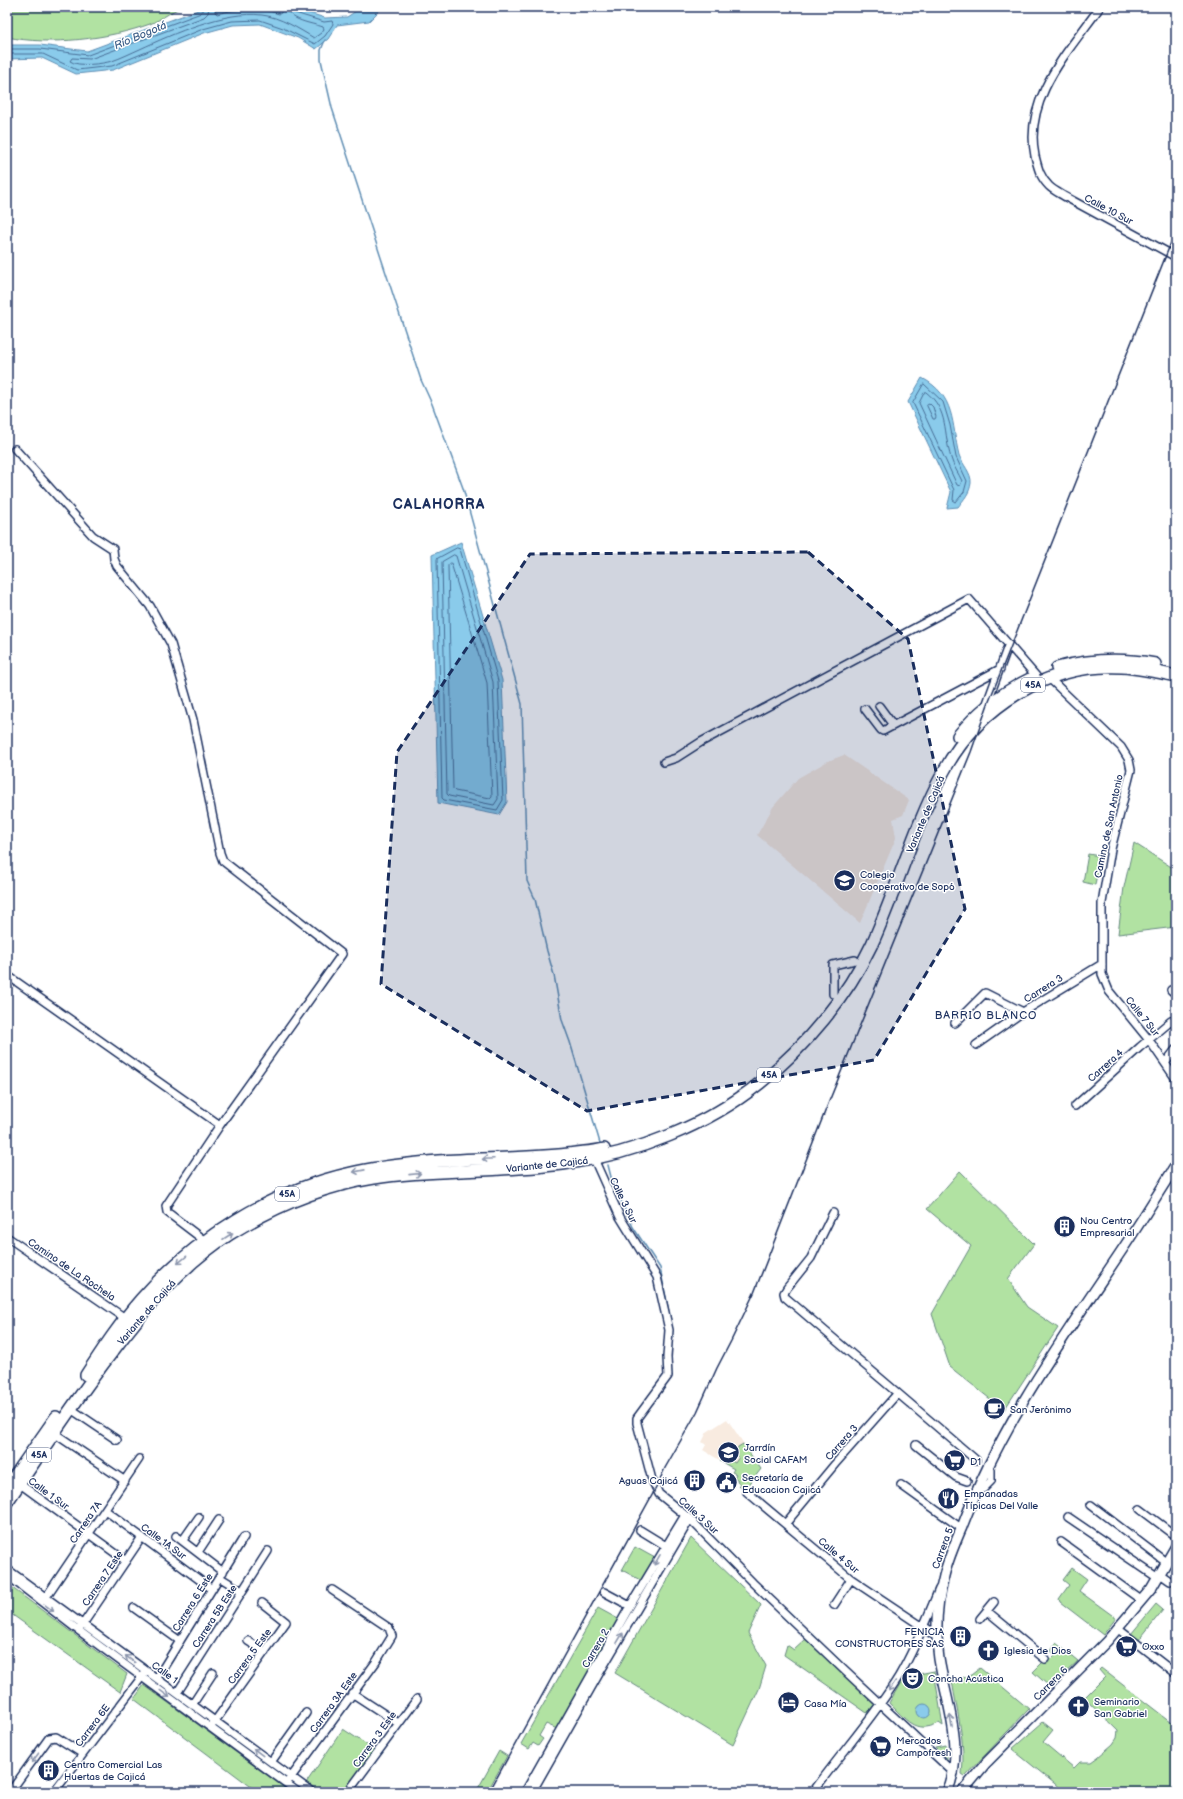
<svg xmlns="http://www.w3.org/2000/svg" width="1183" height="1799" font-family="'Balsamiq Sans',sans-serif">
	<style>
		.built { fill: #f8ebe0 }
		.green { fill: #b1e2a2; stroke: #668880 }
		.water { fill: #8acbeb; stroke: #5e8db3 }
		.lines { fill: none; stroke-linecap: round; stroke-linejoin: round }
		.shore { stroke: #476d96; stroke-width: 1 }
		.stream { stroke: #5e8db3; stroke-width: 1.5 }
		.canal { stroke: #8acbeb; stroke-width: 5.5 }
		.minor-casing { stroke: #1b2f5e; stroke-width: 10 }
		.major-casing { stroke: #1b2f5e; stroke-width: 12 }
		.highway-casing { stroke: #1b2f5e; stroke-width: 14 }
		.minor { stroke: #fff; stroke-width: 7 }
		.major { stroke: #fff; stroke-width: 9 }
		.highway { stroke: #fff; stroke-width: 11 }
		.rail { stroke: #1b2f5e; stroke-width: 1.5 }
		.oneway { stroke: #8d97ae }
		.marked { fill: #1b2f5e; fill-opacity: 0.2; stroke: #1b2f5e; stroke-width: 3; stroke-dasharray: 8 5; stroke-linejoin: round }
		.labels { text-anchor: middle; stroke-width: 3; stroke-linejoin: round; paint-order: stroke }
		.shield { fill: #fff; stroke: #5f6d8e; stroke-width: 1 }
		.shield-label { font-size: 9px; font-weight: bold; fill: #1b2f5e }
		.street-label { font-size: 10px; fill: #1b2f5e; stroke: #fff }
		.poi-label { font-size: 10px; fill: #1b2f5e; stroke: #fff; text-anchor: start }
		.water-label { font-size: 11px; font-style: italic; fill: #3c5e88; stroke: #fff }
		.neighbourhood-label { font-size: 11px; letter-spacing: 1px; fill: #1b2f5e; stroke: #fff }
		.district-label { font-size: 14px; font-weight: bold; letter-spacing: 1px; fill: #1b2f5e; stroke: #fff }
	</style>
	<rect width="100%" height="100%" fill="#fff"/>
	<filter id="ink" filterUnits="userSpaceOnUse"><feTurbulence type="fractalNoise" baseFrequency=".025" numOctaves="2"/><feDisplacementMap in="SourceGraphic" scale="8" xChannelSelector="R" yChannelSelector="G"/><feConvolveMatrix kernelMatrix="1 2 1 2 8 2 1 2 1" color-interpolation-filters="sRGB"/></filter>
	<g filter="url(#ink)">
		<!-- built -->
		<path class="built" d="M844 755 909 800 903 815 893 819 896 838 860 923 757 835 773 807 798 778 828 761Z
			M727 1419 761 1469 744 1491 739 1486 740 1484 737 1482 738 1480 734 1477 736 1474 732 1472 734 1469 703 1450 706 1445 702 1442 707 1432Z"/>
		<!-- green -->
		<path class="green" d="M7 7H182C171 11 161 20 150 24 109 39 50 46 7 37Z
			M1134 843 1176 870V927L1118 934 1124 887Z
			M1088 854 1100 856 1095 885 1083 882Z
			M960 1171 1034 1244 1008 1279 1027 1307 1058 1328 1004 1410 950 1367 932 1314 971 1246 927 1209Z
			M743 1444 761 1469 744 1491 739 1486 740 1484 737 1482 738 1480 734 1477 736 1474 732 1472 734 1469 720 1461 725 1457 735 1463 739 1457 734 1454 738 1447Z
			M691 1538 761 1605 748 1633 766 1666 759 1689 733 1745 615 1673Z
			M635 1547 655 1558 642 1581 622 1570Z
			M1072 1568 1087 1579 1079 1591 1116 1618 1103 1635 1060 1602 1059 1599 1069 1585 1063 1580Z
			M7 1584 127 1674 120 1692 7 1611Z
			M1156 1604 1163 1610 1138 1641 1131 1634Z
			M598 1608 620 1620 557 1729 546 1724 539 1736 543 1739 538 1746 533 1743 529 1749 521 1744Z
			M806 1639 875 1704 867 1713 784 1655 787 1645 794 1650Z
			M1056 1643 1078 1661 1050 1687 1033 1672 1048 1657 1051 1659 1055 1655 1051 1651Z
			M980 1668 1029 1709 965 1776 962 1774C966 1743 957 1712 952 1681L971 1675Z
			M1101 1668 1176 1726V1792H1065L1012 1749 1043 1722 1053 1730 1043 1742 1074 1768 1080 1762H1091L1098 1757 1113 1744 1117 1738 1118 1731 1084 1698 1105 1677 1099 1670Z
			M934 1671 943 1726 939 1723C914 1735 906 1719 889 1703L904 1677Z
			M144 1685 290 1792H258L134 1699Z
			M343 1729 376 1751 347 1792H318L306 1783Z
			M946 1745 947 1759 935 1747Z
			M499 1751 507 1756 487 1792H476Z"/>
		<!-- water -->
		<path class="water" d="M206 7H290L325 18 347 17 362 7H383L369 21 337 25 328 39 316 49 298 38 260 24 233 25 204 33 113 70 76 74 42 58 7 59V45H40L87 51Z
			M922 378C956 396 951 423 959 455 962 464 972 473 971 483 970 493 964 499 958 507L947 508 951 492 908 402Z
			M461 542 502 680 507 802 499 815 438 803 432 555Z
			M917 1711a7 7 0 1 1 14 0a7 7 0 1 1-14 0Z"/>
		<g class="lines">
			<!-- shore -->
			<path class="shore" d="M209 7 208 13 204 17 90 59 72 58 70 61C78 67 102 64 112 61 121 58 131 53 140 49 173 34 225 10 262 15 280 17 299 29 314 38L321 33 324 29 323 27C312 23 288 21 287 7
				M215 7V12L217 14C241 8 255 6 279 14L281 13V7
				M7 49H40L88 55 201 13 204 7
				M7 54H43L77 70 112 66 203 29 232 21 260 20 283 28 315 44 325 36 333 24 332 21 324 22 295 13 292 7
				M924 384 943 402 950 425 956 457 967 481 964 492 956 502 953 500 954 490 913 403Z
				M926 392C949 410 943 433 951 458 953 466 959 474 962 481L960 486 957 485 919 403 924 393Z
				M927 404 929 403 933 407 936 417 935 419H933L927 406Z
				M457 548 460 549 498 681 503 800 497 810 444 800 442 798 437 559Z
				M454 555 456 556 493 682 498 799 494 805 449 796 447 794 442 562Z
				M451 563 487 683 492 796 490 798 455 791 453 789 448 566Z"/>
			<!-- stream -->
			<path class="stream" d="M325 40 321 50V60L332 108 421 380 432 404 463 488 522 704 527 881 535 899 547 951 554 975 562 1020 570 1042 600 1143
				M608 1165 612 1181 633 1227 660 1268 671 1322"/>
			<!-- canal -->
			<path class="canal" d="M1174 249 1176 250"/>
			<defs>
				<path id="minor" d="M1100 7C1069 51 1023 98 1035 156 1038 168 1040 177 1049 186 1053 190 1059 193 1064 196L1176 257
					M15 449 93 536 113 549 114 559 117 566 150 606 171 644 193 720 220 853 223 861 342 954 220 1125 166 1206 167 1212 205 1241
					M1049 678 1121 747 1129 760 1131 770 1111 849 1102 903V974L1109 991 1149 1040 1176 1079
					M879 706 893 725
					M986 706 1008 646
					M865 709 881 730 883 731 1000 669
					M664 762 676 758 701 742 969 599 1036 676
					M833 965 855 960
					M7 975 220 1125
					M1171 990 1176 994
					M833 994V965
					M955 1023 985 993 1023 1012
					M976 1045 1023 1012 1102 964
					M1166 1062 1176 1049
					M1075 1106 1140 1047 1171 1021
					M594 1159 620 1217 657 1277 669 1330 667 1357 668 1376 637 1418V1423L652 1480 659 1494 690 1519 753 1583 845 1671 954 1773
					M833 1213 811 1258 787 1288 784 1293 785 1297 976 1460
					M7 1237 125 1318
					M71 1409 117 1440
					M54 1433 125 1481
					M916 1445 956 1477 967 1481
					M20 1484 126 1561
					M901 1485 961 1528
					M976 1491 983 1489 991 1481V1470L988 1465
					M747 1492 851 1579 923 1627
					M1091 1505 1167 1563
					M1140 1509 1176 1536
					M105 1510 212 1589
					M1068 1517 1158 1578
					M786 1523 835 1464 897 1394
					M640 1530 666 1546
					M176 1536 223 1572
					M183 1540 199 1517
					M1061 1542 1141 1600
					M198 1552 219 1520
					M7 1569 312 1792
					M1160 1574 1170 1581
					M7 1575 78 1630 298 1792
					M219 1577 242 1591
					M604 1592 630 1606
					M46 1597 139 1459
					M834 1605 851 1579
					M134 1608 180 1641
					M987 1611 1045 1659
					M980 1619 994 1602
					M81 1627 142 1537
					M1117 1628 1176 1674
					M248 1641 265 1652
					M157 1678 244 1537
					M177 1693 268 1551
					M352 1693 398 1723
					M192 1705 213 1673
					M213 1724 286 1622 262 1603
					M271 1762 306 1713
					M289 1780 376 1662 392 1636 389 1628 332 1590
					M10 1792 49 1738 56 1737 83 1754
					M54 1792 144 1674
					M348 1792 417 1699
					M525 1792 630 1606 685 1515
					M532 1792 600 1672 690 1519
					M813 1792C841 1753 874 1717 899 1676 915 1649 927 1618 939 1589"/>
				<path id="major" d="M923 1627 937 1636
					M947 1792C966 1750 946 1702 939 1659 935 1632 937 1602 944 1576 948 1559 955 1543 962 1527 1000 1425 1064 1337 1124 1247 1142 1220 1159 1192 1176 1165
					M962 1792 986 1763 1107 1641 1151 1589 1176 1546"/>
				<path id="highway" d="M1057 668C1090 659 1121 658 1155 664
					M958 736C978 711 1001 693 1030 679
					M86 1375C103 1349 120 1323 141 1299 195 1238 271 1191 351 1173 380 1166 408 1164 438 1161 481 1158 525 1159 568 1154 580 1152 592 1152 604 1149
					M7 1487 56 1417
					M7 1502C41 1453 73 1403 110 1355 144 1309 181 1266 230 1234 273 1207 323 1186 374 1178 438 1168 504 1173 569 1163 637 1153 706 1126 760 1083 806 1046 847 997 872 944 898 887 914 826 944 771 979 706 1048 663 1122 667 1140 668 1158 672 1176 676"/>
			</defs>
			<!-- minor casing -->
			<use href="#minor" class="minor-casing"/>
			<!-- major casing -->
			<use href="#major" class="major-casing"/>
			<!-- highway casing -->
			<use href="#highway" class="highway-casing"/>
			<!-- minor -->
			<use href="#minor" class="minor"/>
			<!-- major -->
			<use href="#major" class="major"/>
			<!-- highway -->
			<use href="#highway" class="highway"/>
			<!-- rail -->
			<path class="rail" d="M489 1792 656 1488 665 1468 697 1412 717 1368 731 1341 754 1293 828 1104 971 752 988 704 1176 230"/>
		</g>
		<!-- one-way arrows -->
		<defs><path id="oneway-shaft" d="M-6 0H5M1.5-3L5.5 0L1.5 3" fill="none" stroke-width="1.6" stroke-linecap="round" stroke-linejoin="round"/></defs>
		<g class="oneway">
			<use href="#oneway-shaft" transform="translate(488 1159) rotate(177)"/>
			<use href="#oneway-shaft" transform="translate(359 1171) rotate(169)"/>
			<use href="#oneway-shaft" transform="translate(415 1174) rotate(-6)"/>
			<use href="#oneway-shaft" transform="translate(228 1236) rotate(-33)"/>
			<use href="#oneway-shaft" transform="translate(182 1260) rotate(141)"/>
			<use href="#oneway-shaft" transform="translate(657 1560) rotate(120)"/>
			<use href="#oneway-shaft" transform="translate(49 1608) rotate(37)"/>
			<use href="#oneway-shaft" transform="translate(620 1638) rotate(-59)"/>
			<use href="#oneway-shaft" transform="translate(130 1659) rotate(-144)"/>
			<use href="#oneway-shaft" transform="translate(892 1686) rotate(124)"/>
			<use href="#oneway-shaft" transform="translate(165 1694) rotate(36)"/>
			<use href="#oneway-shaft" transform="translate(951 1721) rotate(-100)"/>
			<use href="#oneway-shaft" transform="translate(258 1752) rotate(-143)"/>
			<use href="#oneway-shaft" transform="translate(35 1758) rotate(127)"/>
		</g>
	</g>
	<!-- marked area -->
	<path class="marked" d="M808 552 908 639 965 909 874 1060 587 1111 381 984 397 752 530 554Z"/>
	<!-- icons -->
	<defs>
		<symbol id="school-disc" viewBox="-11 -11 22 22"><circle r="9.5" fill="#1b2f5e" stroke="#fff"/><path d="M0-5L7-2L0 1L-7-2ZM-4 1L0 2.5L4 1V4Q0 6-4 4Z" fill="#fff"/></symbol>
		<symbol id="building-disc" viewBox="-11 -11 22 22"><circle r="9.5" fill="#1b2f5e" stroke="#fff"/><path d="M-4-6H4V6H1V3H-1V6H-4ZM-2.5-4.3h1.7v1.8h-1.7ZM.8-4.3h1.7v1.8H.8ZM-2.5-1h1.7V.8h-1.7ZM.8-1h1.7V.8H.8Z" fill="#fff"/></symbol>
		<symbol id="cafe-disc" viewBox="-11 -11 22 22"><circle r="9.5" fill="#1b2f5e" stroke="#fff"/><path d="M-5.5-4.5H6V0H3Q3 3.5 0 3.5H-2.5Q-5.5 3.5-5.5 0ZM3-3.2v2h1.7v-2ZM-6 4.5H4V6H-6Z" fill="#fff"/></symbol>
		<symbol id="supermarket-disc" viewBox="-11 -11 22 22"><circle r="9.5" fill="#1b2f5e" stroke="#fff"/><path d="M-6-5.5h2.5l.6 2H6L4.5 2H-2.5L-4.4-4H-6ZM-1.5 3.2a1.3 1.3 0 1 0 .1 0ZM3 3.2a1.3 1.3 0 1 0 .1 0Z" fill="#fff"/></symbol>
		<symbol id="civic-disc" viewBox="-11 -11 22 22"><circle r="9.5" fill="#1b2f5e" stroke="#fff"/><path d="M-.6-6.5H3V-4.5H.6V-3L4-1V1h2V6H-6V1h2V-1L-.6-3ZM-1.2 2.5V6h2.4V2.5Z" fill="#fff"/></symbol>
		<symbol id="restaurant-disc" viewBox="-11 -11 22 22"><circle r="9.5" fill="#1b2f5e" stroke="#fff"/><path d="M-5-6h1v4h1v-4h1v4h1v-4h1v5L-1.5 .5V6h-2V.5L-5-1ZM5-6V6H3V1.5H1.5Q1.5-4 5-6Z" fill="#fff"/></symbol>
		<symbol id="church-disc" viewBox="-11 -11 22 22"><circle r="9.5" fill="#1b2f5e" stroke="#fff"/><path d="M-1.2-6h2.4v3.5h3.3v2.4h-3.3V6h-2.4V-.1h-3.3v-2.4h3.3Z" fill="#fff"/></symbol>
		<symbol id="theatre-disc" viewBox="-11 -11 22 22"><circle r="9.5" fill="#1b2f5e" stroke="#fff"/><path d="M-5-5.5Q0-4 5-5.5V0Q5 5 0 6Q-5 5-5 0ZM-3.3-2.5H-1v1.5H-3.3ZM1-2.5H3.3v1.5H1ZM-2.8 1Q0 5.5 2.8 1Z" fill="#fff"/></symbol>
		<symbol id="hotel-disc" viewBox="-11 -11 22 22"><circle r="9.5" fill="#1b2f5e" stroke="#fff"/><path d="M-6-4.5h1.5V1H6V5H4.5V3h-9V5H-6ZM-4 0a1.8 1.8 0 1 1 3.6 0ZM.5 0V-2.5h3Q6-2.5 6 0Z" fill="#fff"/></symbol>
	</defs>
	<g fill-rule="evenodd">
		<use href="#school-disc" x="832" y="868" width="25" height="25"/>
		<use href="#building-disc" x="1052" y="1214" width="25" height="25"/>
		<use href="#cafe-disc" x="982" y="1396" width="25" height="25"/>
		<use href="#school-disc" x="716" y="1440" width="25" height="25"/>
		<use href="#supermarket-disc" x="942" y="1448" width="25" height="25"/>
		<use href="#building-disc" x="682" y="1468" width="25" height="25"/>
		<use href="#civic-disc" x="714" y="1470" width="25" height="25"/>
		<use href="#restaurant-disc" x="936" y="1486" width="25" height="25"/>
		<use href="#building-disc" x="948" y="1624" width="25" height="25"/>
		<use href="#supermarket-disc" x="1114" y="1634" width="25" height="25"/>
		<use href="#church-disc" x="976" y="1638" width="25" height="25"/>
		<use href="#theatre-disc" x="900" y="1666" width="25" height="25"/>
		<use href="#hotel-disc" x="776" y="1690" width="25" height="25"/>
		<use href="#church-disc" x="1066" y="1694" width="25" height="25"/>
		<use href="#supermarket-disc" x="868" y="1734" width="25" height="25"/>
		<use href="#building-disc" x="36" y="1758" width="25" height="25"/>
	</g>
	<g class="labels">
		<!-- shield labels -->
		<g class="shield">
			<rect x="1021" y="678" width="24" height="14" rx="3"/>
			<rect x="757" y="1068" width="24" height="14" rx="3"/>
			<rect x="275" y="1187" width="24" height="14" rx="3"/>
			<rect x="27" y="1448" width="24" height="14" rx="3"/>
		</g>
		<g class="shield-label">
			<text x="1033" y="688">45A</text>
			<text x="769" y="1078">45A</text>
			<text x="287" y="1197">45A</text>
			<text x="39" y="1458">45A</text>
		</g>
		<!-- street labels -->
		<g class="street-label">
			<text transform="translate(1109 209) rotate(28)" y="4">Calle 10 Sur</text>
			<text transform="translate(925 814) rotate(-67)" y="4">Variante de Cajicá</text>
			<text transform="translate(1108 826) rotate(-78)" y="4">Camino de San Antonio</text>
			<text transform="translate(1043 988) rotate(-32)" y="4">Carrera 3</text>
			<text transform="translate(1143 1016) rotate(51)" y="4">Calle 7 Sur</text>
			<text transform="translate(1105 1065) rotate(-42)" y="4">Carrera 4</text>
			<text transform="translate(547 1164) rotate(-6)" y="4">Variante de Cajicá</text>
			<text transform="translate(624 1200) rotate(64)" y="4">Calle 3 Sur</text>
			<text transform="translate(72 1269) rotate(34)" y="4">Camino de La Rochela</text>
			<text transform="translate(146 1312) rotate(-49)" y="4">Variante de Cajicá</text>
			<text transform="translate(841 1442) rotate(-49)" y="4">Carrera 3</text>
			<text transform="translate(49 1493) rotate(36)" y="4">Calle 1 Sur</text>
			<text transform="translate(699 1515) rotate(42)" y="4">Calle 3 Sur</text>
			<text transform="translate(85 1522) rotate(-56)" y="4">Carrera 7A</text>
			<text transform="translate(164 1541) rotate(36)" y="4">Calle 1A Sur</text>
			<text transform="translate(942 1548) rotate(-70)" y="4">Carrera 5</text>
			<text transform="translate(839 1555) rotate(40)" y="4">Calle 4 Sur</text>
			<text transform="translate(102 1578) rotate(-56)" y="4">Carrera 7 Este</text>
			<text transform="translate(192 1602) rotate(-58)" y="4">Carrera 6 Este</text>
			<text transform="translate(214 1616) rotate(-57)" y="4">Carrera 5B Este</text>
			<text transform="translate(595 1648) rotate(-60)" y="4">Carrera 2</text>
			<text transform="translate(249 1656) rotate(-54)" y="4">Carrera 5 Este</text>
			<text transform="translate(165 1672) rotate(36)" y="4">Calle 1</text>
			<text transform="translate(1050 1683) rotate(-45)" y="4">Carrera 6</text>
			<text transform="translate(333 1702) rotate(-54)" y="4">Carrera 3A Este</text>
			<text transform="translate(92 1725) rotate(-53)" y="4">Carrera 6E</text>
			<text transform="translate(374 1739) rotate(-54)" y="4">Carrera 3 Este</text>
		</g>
		<!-- poi labels -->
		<g class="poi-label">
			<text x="860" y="878">Colegio<tspan x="860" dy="12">Cooperativo de Sopó</tspan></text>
			<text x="1080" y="1224">Nou Centro<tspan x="1080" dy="12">Empresarial</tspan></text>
			<text x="1010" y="1413">San Jerónimo</text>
			<text x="744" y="1451">Jarrdín<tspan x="744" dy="12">Social CAFAM</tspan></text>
			<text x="970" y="1465">D1</text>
			<text x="742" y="1481">Secretaría de<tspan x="742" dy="12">Educacion Cajicá</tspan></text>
			<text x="678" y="1484" text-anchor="end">Aguas Cajicá</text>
			<text x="964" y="1497">Empanadas<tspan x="964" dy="12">Típicas Del Valle</tspan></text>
			<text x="944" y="1635" text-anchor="end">FENICIA<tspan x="944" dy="12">CONSTRUCTORES SAS</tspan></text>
			<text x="1142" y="1650">Oxxo</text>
			<text x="1004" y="1654">Iglesia de Dios</text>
			<text x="928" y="1682">Concha Acústica</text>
			<text x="1094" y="1705">Seminario<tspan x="1094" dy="12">San Gabriel</tspan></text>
			<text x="804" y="1707">Casa Mía</text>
			<text x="896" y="1744">Mercados<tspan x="896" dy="12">Campofresh</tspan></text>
			<text x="64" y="1768">Centro Comercial Las<tspan x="64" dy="12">Huertas de Cajicá</tspan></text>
		</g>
		<!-- water labels -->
		<g class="water-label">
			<text transform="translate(140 35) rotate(-23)" y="4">Río Bogotá</text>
		</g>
		<!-- neighbourhood labels -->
		<g class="neighbourhood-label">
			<text x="986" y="1019">BARRIO BLANCO</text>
		</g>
		<!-- district labels -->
		<g class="district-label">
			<text x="439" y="509">CALAHORRA</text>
		</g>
	</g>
	<!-- margin -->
	<rect width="1183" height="1799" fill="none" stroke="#fff" stroke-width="24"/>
	<rect x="12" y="12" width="1159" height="1775" fill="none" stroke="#1b2f5e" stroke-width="1.5" filter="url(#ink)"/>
</svg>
